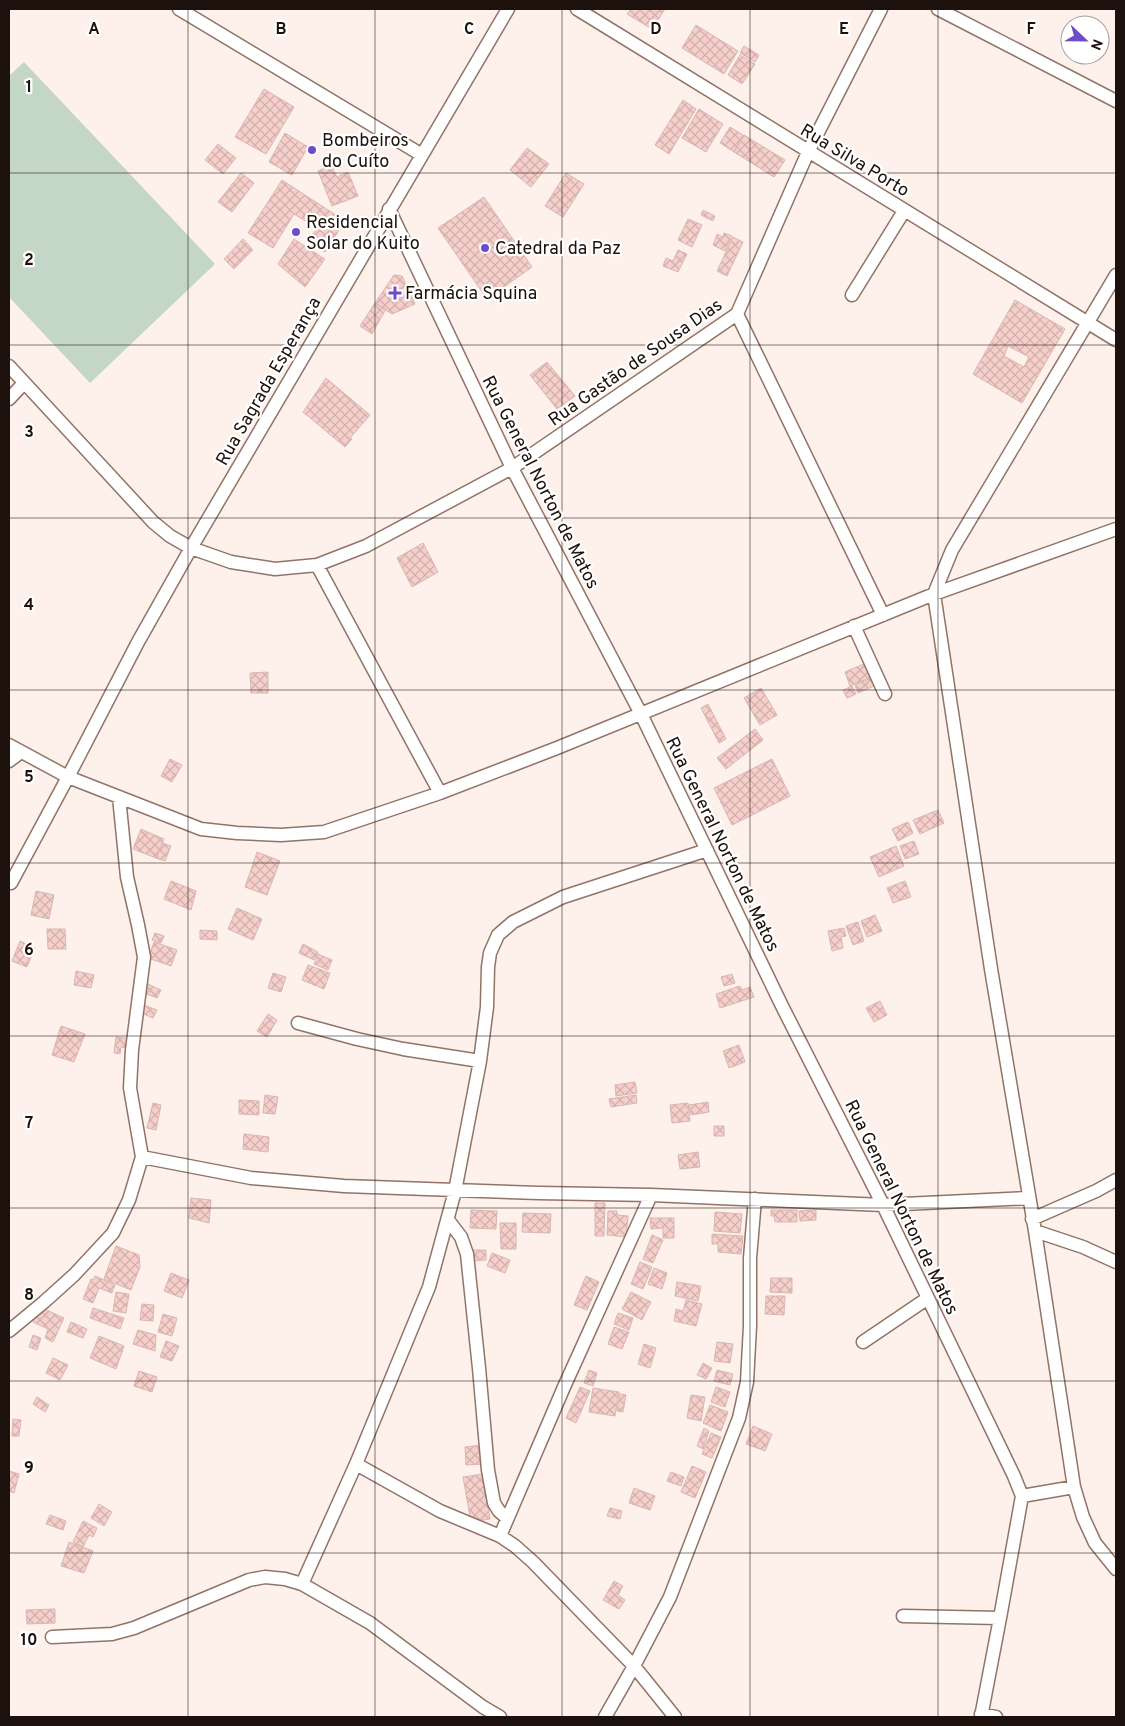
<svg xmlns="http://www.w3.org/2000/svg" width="1125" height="1726" font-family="Overpass,sans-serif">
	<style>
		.pitch { fill: #c4d6c6 }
		.building { fill: url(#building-cross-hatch); stroke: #d9b6b3; fill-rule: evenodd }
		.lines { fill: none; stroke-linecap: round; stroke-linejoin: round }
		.minor-casing { stroke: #907466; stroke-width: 15 }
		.minor { stroke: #fff; stroke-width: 12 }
		.grid { fill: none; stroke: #1c110c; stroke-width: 1; stroke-opacity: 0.55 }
		.poi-dot { fill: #6b4dc6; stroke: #fff; stroke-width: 2 }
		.labels { text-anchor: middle; stroke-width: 4.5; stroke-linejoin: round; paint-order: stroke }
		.poi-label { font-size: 18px; fill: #1c110c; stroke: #fff; text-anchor: start }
		.street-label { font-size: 18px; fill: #1c110c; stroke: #fff }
		.grid-label { font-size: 16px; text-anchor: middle; font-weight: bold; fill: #1c110c; stroke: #fff; stroke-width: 4.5; stroke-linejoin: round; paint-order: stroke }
	</style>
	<defs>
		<pattern id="building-cross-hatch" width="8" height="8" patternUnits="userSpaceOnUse" patternTransform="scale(1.25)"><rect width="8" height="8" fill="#f6cfcb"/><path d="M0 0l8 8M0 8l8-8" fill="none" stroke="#d2b1ad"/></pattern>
	</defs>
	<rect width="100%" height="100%" fill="#fef1eb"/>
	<!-- pitch -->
	<path class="pitch" d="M24 62 215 264 90 383 9 297V76Z"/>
	<!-- building -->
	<path class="building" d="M631 9H665L652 29 627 14Z
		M696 25 738 51 724 74 682 48Z
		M744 46 759 55 755 62 740 53Z
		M740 55 755 64 742 84 728 75Z
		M264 89 294 107 266 154 235 137Z
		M683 100 696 109 669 154 655 145Z
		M699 109 723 124 706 152 682 138Z
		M730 127 743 135 734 152 720 143Z
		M285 133 308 147 292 175 269 162Z
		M744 135 785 160 774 177 734 152Z
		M218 144 236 158 223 174 205 160Z
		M527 148 549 164 531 187 510 170Z
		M331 165 337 177 348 172 358 196 332 206 318 171Z
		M241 173 254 183 232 212 218 202Z
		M566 173 584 184 563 217 545 206Z
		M282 180 345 221 325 252 308 242 317 228 294 214 273 248 248 233Z
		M484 197 532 267 487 299 438 228Z
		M703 210 715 216 713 221 701 215Z
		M688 219 702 225 692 247 678 240Z
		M724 233 732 236 725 251 713 245 717 234 723 237Z
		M733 237 743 242 727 276 717 271Z
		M243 239 253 250 234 269 224 259Z
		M294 239 325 259 305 287 278 264Z
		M678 250 687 254 678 272 663 266 666 258 673 261Z
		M394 275 402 276 415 304 392 314 375 303Z
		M1015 300 1065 329 1022 403 973 374ZM1008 346 1029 357 1024 367 1004 356Z
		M375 303 386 309 372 334 360 326Z
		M547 362 575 396 557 409 530 375Z
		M326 378 370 415 350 438 352 439 345 447 303 412Z
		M423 543 438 572 412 587 397 558Z
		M866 663 872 677 850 686 845 672Z
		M268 672V693H251L250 673Z
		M871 678 874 686 858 693 855 685Z
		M852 686 856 694 847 698 843 690Z
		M761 688 777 715 760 725 744 698Z
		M708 704 726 739 719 743 701 708Z
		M755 729 763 740 726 769 717 758Z
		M170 759 182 765 172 782 161 776Z
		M772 759 790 796 732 825 714 788Z
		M938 810 944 823 920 834 913 820Z
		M908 822 913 833 898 841 892 829Z
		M141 829 164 839 156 858 133 849Z
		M914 841 919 854 905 859 900 846Z
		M163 843 171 846 165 861 156 858Z
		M896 846 904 866 879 877 870 857Z
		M257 852 280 861 267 895 245 887Z
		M171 881 196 891 191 910 164 899Z
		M905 881 911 897 893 903 887 888Z
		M36 891 54 895 49 919 31 915Z
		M237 908 262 919 253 940 228 929Z
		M875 915 882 931 867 937 861 921Z
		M858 922 864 941 853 945 846 926Z
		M844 928 846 936 841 937 843 948 832 951 828 931Z
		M47 929H65L66 949H48Z
		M200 930 217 931V940L200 939Z
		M155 933 164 936 161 943 152 940Z
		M20 941 35 948 27 967 12 961Z
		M154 942 177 950 171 966 148 958Z
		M303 944 318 952 314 960 299 953Z
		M318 954 332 960 328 970 314 964Z
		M308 965 330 973 324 989 302 980Z
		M76 971 94 975 91 988 74 985Z
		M273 973 286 977 281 992 268 988Z
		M732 974 735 983 724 986 721 977Z
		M148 984 161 990 157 998 144 993Z
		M740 986 742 990 750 987 754 997 720 1008 716 994Z
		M880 1001 887 1015 874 1022 866 1008Z
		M144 1005 157 1010 153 1018 141 1013Z
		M268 1014 277 1020 267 1037 257 1031Z
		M61 1026 85 1034 74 1062 52 1055Z
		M116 1037 132 1039 131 1048 121 1047 120 1054 114 1053Z
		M739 1045 745 1062 729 1068 723 1051Z
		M635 1082 637 1093 616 1096 615 1085Z
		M265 1095 278 1097 275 1114 263 1113Z
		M636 1095 637 1103 611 1107 609 1099Z
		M239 1100 259 1101V1115L239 1114Z
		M708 1102 709 1112 691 1115 689 1105Z
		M153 1103 161 1105 156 1130 147 1128Z
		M688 1103 690 1121 672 1123 670 1105Z
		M714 1126H724V1136H714Z
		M244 1134 269 1137 268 1152 243 1149Z
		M698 1152 700 1167 680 1169 678 1155Z
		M191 1198 211 1200 209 1223 189 1218Z
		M595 1203H605L604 1236H595Z
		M471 1210 497 1211 496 1229 470 1228Z
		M771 1210H797V1222H775L774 1216H771Z
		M816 1210V1220L800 1221 799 1211Z
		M608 1211H617V1215L628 1216 626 1237 607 1235Z
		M715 1212 742 1214 740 1233 714 1231Z
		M523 1213 551 1214 550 1233 522 1232Z
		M650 1218H674V1238H663V1228L651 1229Z
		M500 1223H516V1249H501Z
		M712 1234 743 1236 741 1254 718 1252V1244H712Z
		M652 1235 663 1240 653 1263 643 1259Z
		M116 1246 139 1255 140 1267 131 1290 104 1279Z
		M470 1250H486V1260L470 1261Z
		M492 1253 510 1260 505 1273 487 1266Z
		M640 1262 652 1267 643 1289 631 1284Z
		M654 1268 667 1273 662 1289 648 1284Z
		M171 1273 189 1280 182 1298 164 1291Z
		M95 1276 115 1285 112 1293 99 1288 93 1303 83 1299 91 1279 93 1280Z
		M586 1276 599 1282 587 1310 574 1305Z
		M771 1278H792V1293L770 1292Z
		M677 1282 701 1286 698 1301 675 1296Z
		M116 1292 129 1294 126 1313 113 1311Z
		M631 1292 651 1302 642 1320 622 1309Z
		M766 1296H785L784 1315 765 1314Z
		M686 1300 702 1304 696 1326 674 1321 676 1309 683 1311Z
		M142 1304 154 1305 153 1321 140 1320Z
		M40 1307 64 1318 53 1342 45 1338 48 1329 33 1322Z
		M93 1308 124 1318 120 1329 90 1318Z
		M618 1313 633 1318 629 1330 614 1324Z
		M163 1314 177 1318 172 1336 158 1332Z
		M71 1322 87 1329 83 1338 67 1332Z
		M614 1327 629 1332 622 1349 608 1344Z
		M138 1330 156 1335 155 1351 133 1344Z
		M33 1335 41 1338 37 1350 29 1347Z
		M99 1336 124 1346 116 1369 90 1358Z
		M166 1341 179 1346 172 1361 160 1357Z
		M717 1342 733 1344 730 1363 714 1361Z
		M644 1344 656 1348 650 1368 638 1364Z
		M53 1358 68 1365 60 1380 46 1373Z
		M703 1363 712 1368 706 1379 697 1375Z
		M589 1370 597 1373 593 1386 584 1383Z
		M717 1370 733 1374 730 1385 714 1381Z
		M139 1371 157 1377 152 1392 134 1386Z
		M580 1387 590 1391 576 1423 566 1418Z
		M716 1387 730 1392 725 1407 711 1402Z
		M593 1388 619 1392 615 1416 589 1412Z
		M620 1394 626 1395 623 1412 617 1411Z
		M691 1395 705 1397 701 1421 687 1418Z
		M37 1397 49 1405 45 1412 33 1404Z
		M710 1405 728 1412 721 1431 703 1423Z
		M13 1419 21 1420 19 1436H12Z
		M753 1426 772 1434 765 1451 746 1444Z
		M704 1428 709 1431 703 1449 697 1446Z
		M711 1433 721 1437 712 1458 702 1454Z
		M481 1445 483 1464 466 1465 465 1447Z
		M692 1466 706 1472 695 1498 681 1492Z
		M9 1471 19 1474 14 1493 9 1491Z
		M671 1472 684 1477 681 1486 667 1481Z
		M483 1474 490 1519 471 1522 463 1477Z
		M634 1488 655 1496 650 1510 629 1503Z
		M99 1504 112 1512 104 1526 91 1518Z
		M610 1508 622 1511 620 1519 607 1516Z
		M50 1515 66 1521 63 1530 46 1524Z
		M83 1521 97 1528 93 1537 89 1535 83 1547 73 1542Z
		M69 1542 93 1551 84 1573 61 1566Z
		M614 1581 623 1586 618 1595 625 1600 619 1609 603 1600Z
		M55 1609V1623L27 1624 26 1610Z"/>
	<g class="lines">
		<defs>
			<path id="minor" d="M179 9 422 155
				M577 9 1116 340
				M938 9 1116 101
				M389 209 512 468 641 714 782 1006 883 1205 1014 1476 1022 1496 1000 1618 981 1717
				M1116 275 952 550 934 594 991 969 1035 1231 1074 1487 1083 1517 1095 1543 1116 1569
				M852 295 904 211
				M737 314 883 615
				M9 366 153 522 170 536 191 548 231 562 275 569 317 565 366 546 512 468 737 314 808 152 881 9
				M9 399 24 383
				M317 565 440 793
				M854 626 885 694
				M9 745 68 777 201 829 237 833 281 835 324 832 440 793 557 748 934 594 1116 529
				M9 761 21 752
				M11 883 68 777 138 642 191 548 508 9
				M298 1023 357 1039 403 1049 480 1061
				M142 1157 251 1178 344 1186 539 1193 651 1195 883 1205 1029 1198
				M1032 1219 1096 1191 1116 1180
				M448 1220 461 1237 467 1254 479 1368 488 1470 494 1503 499 1511 507 1518
				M1035 1231 1083 1247 1116 1262
				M9 1331 44 1302 74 1275 113 1233 129 1200 142 1157 130 1088 132 1050 144 957 138 925 127 877 119 797
				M863 1342 928 1298
				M356 1464 440 1511 500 1536 515 1546 533 1562 634 1666 675 1717
				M1022 1496 1074 1487
				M500 1536 564 1387 651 1195
				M302 1584 356 1464 429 1287 455 1191 480 1061 487 1007 488 967 490 953 498 935 513 922 563 897 707 850
				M903 1616 1000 1618
				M52 1637 112 1634 134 1628 249 1580 265 1577 285 1579 302 1584 370 1623 483 1707 500 1717
				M981 1714 996 1717
				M605 1717 634 1666 670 1597 739 1418 747 1382 750 1326V1258L755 1199"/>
		</defs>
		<!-- minor casing -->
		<use href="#minor" class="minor-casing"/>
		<!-- minor -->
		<use href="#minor" class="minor"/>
	</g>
	<!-- grid -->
	<path class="grid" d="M188 9V1717M375 9V1717M562 9V1717M750 9V1717M938 9V1717M9 173H1116M9 345H1116M9 518H1116M9 690H1116M9 863H1116M9 1036H1116M9 1208H1116M9 1381H1116M9 1553H1116"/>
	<!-- markers -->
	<g class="poi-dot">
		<circle cx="312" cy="150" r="5"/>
		<circle cx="296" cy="232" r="5"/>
		<circle cx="485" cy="248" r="5"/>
		<path d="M392.5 285.5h5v5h5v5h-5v5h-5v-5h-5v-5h5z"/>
	</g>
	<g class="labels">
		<!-- poi labels -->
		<g class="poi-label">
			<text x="322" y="146">Bombeiros<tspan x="322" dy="21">do Cuíto</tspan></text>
			<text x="306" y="228">Residencial<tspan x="306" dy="21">Solar do Kuito</tspan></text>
			<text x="495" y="254">Catedral da Paz</text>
			<text x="405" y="299">Farmácia Squina</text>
		</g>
		<!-- street labels -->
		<g class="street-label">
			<text transform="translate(855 160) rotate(31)" y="6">Rua Silva Porto</text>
			<text transform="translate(635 362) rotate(-35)" y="6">Rua Gastão de Sousa Dias</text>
			<text transform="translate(268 381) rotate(-60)" y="6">Rua Sagrada Esperança</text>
			<text transform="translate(541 482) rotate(63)" y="6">Rua General Norton de Matos</text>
			<text transform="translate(723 844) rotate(64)" y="6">Rua General Norton de Matos</text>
			<text transform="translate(902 1207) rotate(64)" y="6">Rua General Norton de Matos</text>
		</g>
	</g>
	<g class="grid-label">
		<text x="94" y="34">A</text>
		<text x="281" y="34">B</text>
		<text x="469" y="34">C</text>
		<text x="656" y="34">D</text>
		<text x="844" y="34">E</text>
		<text x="1031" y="34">F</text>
		<text x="29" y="92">1</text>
		<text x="29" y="265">2</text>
		<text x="29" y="437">3</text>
		<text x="29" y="610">4</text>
		<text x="29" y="782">5</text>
		<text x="29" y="955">6</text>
		<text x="29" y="1128">7</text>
		<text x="29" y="1300">8</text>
		<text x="29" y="1473">9</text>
		<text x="29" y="1645">10</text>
	</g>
	<!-- border -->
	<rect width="1125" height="1726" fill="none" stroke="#1c110c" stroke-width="20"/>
	<!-- north arrow -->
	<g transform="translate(1085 40) rotate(112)"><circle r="24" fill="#ffffff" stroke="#a4a09e"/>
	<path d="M0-4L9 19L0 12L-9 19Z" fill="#6b4dc6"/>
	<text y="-8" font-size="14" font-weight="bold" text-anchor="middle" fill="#1c110c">N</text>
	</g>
</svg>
